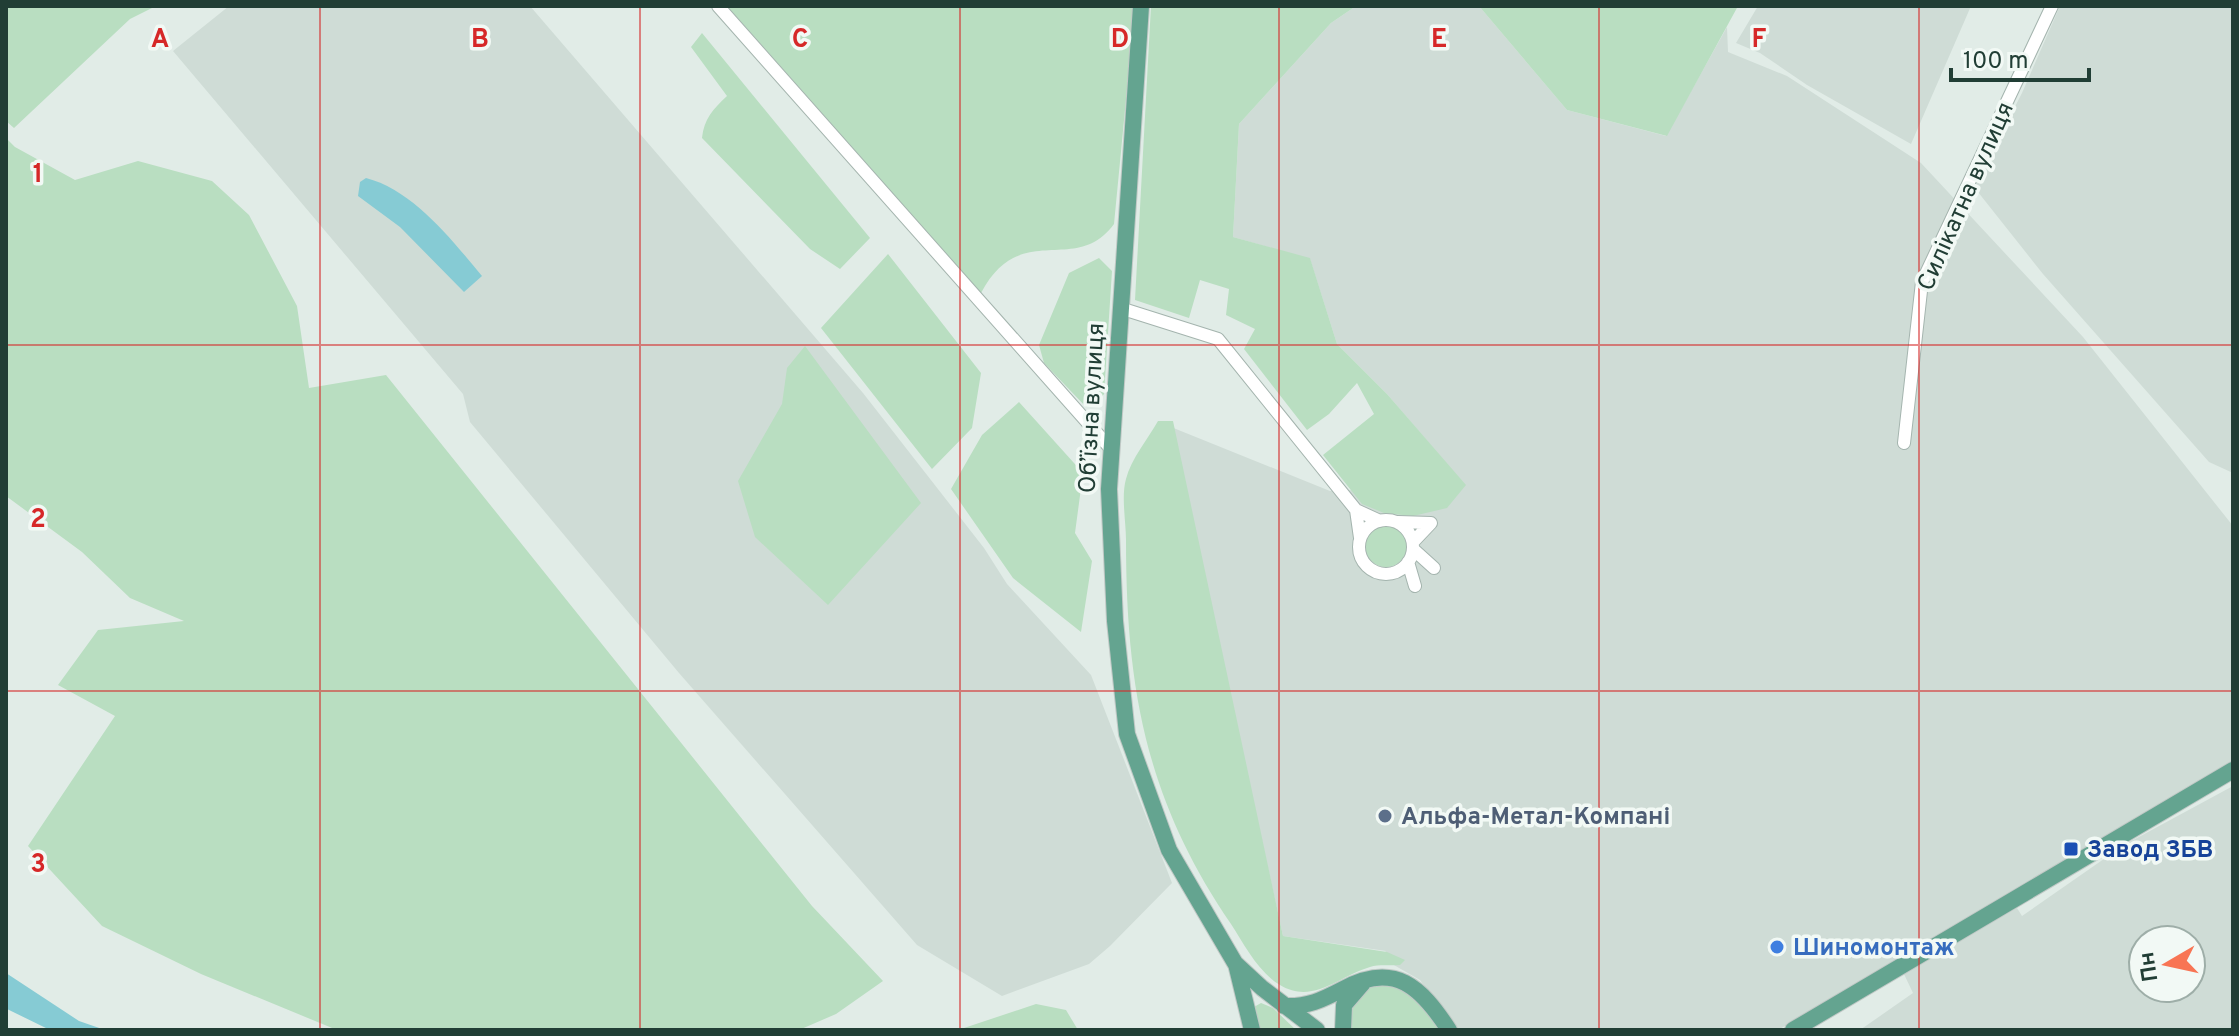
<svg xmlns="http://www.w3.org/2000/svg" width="2239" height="1036" font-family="Overpass,sans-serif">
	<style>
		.built { fill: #cfdcd6; fill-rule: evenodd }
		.green { fill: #b9dec1 }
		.water { fill: #86cbd4 }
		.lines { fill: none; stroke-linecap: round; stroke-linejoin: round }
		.minor-casing { stroke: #a4b4ae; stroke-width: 14 }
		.major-casing { stroke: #c1c9c6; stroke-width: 18 }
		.minor { stroke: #fff; stroke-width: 12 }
		.major { stroke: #64a490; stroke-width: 16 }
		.grid { fill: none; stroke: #d62828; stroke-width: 2; stroke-opacity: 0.55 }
		.service-dot { fill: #5c6f8a; stroke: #f2f9f5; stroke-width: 3 }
		.transit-dot { fill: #1a4fb4; stroke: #f2f9f5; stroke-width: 3 }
		.shop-dot { fill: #3f7fe0; stroke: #f2f9f5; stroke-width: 3 }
		.labels { text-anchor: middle; stroke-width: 7; stroke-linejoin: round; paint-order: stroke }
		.street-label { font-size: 24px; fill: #213e35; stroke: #f2f9f5 }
		.service-label { font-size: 24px; font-weight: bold; fill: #4e5e75; stroke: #f2f9f5; text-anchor: start }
		.transit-label { font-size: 24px; font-weight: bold; fill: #164399; stroke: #f2f9f5; text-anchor: start }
		.shop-label { font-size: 24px; font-weight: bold; fill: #366cbe; stroke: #f2f9f5; text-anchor: start }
		.grid-label { font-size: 26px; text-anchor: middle; font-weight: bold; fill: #d62828; stroke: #f2f9f5; stroke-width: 7; stroke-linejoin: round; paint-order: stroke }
	</style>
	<rect width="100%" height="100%" fill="#e1ece7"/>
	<!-- built -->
	<path class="built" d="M229 6H530L863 393 984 548 1007 584 1091 675 1172 883 1110 946 1089 964 1002 996 917 945 679 673 470 422 463 394 173 51Z
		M1356 6H1479L1567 110 1666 136 1727 27 1728 52 1787 76 1921 163 2083 337 2233 526V766L1778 1030H1456L1420 980 1380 957 1386 951 1283 936 1171 427 1330 491 1465 485 1387 394 1337 344 1310 259 1233 237 1239 124 1331 23Z
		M1758 6H1971L1911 144 1807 85 1760 53 1736 43Z
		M2060 6H2233V473L2209 462 2043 274 1974 187 2022 93Z
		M2233 786V1030H1860L1913 993 1903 972 2017 908 2022 916 2124 845ZM2143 940H2191V988H2143Z"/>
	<!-- green -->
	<path class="green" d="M6 6H156L130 19 14 128 6 121Z
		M727 6H1135L1114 224C1075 277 1021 218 981 293Z
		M1151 6H1356L1331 23 1239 124 1233 237 1310 258 1337 344 1387 394 1466 485 1447 508 1413 516 1384 513 1362 504 1323 455 1374 414 1357 383 1329 414 1307 430 1244 349 1255 329 1226 315 1229 289 1200 280 1189 318 1135 300Z
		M1479 6H1738L1667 136 1567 110Z
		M702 33 870 238 840 269 810 249 702 138C704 119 713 109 727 96L691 47Z
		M6 138 15 147 75 180 138 161 212 181 249 215 297 306 309 388 386 375 812 906 883 981 836 1014 799 1030H337L201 974 102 926 28 846 115 716 58 685 98 630 184 621 130 598 82 552 6 496Z
		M888 254 981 373 972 428 932 469 821 328Z
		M1099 258 1112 271 1104 394 1097 404 1086 407 1044 363 1039 345 1069 273Z
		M805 346 921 503 828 605 755 537 738 481 782 404 787 368Z
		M1019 402 1083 473 1075 533 1092 561 1081 632 1013 578 951 489 982 435Z
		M1158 421H1173L1283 936 1387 952 1405 960 1400 965C1390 966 1379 964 1370 967 1339 976 1313 1005 1280 985 1258 972 1244 944 1231 924 1146 800 1126 688 1126 540 1126 522 1121 496 1126 479 1131 459 1148 439 1158 421Z
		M1365 546a21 21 0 1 1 42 0a21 21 0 1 1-42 0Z
		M1403 982 1446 1030H1348L1349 1009 1371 986Z
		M1261 1003 1273 1008 1296 1030H1260L1254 1007Z
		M1036 1004 1066 1010 1078 1030H958Z"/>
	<!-- water -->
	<path class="water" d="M366 178C413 190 452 240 482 276L464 292 400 227 358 196 360 182Z
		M6 973 79 1021 105 1030H50L7 1009Z"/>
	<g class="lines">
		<defs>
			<path id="minor" d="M718 6 1111 449
				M1120 308 1218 339 1356 510
				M1904 443 1922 282 2052 6
				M1359 547a27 27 0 1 1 54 0a27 27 0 1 1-54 0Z
				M1398 522 1431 523 1413 542
				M1360 538 1356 510 1380 521
				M1413 549 1434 568
				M1408 562 1415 586"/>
			<path id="major" d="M1141 6 1109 489 1115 621 1127 734 1169 850 1235 963 1262 988 1317 1030
				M1236 964 1252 1030
				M1284 1006C1308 1007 1322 1000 1343 989 1395 961 1421 987 1449 1030
				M1343 1030 1344 1005 1363 983
				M1793 1030 2233 770"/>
		</defs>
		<!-- minor casing -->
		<use href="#minor" class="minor-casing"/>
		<!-- major casing -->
		<use href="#major" class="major-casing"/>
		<!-- minor -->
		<use href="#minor" class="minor"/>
		<!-- major -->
		<use href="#major" class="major"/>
	</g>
	<!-- grid -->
	<path class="grid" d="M320 6V1030M640 6V1030M960 6V1030M1279 6V1030M1599 6V1030M1919 6V1030M6 345H2233M6 691H2233"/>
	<!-- markers -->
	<circle class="service-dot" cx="1385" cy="816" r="8"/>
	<rect class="transit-dot" x="2063" y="841" width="16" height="16" rx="4"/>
	<circle class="shop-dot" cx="1777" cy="947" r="8"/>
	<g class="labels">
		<!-- street labels -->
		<g class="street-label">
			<text transform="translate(1965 196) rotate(-66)" y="8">Силікатна вулиця</text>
			<text transform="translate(1091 408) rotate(-87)" y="8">Об’їзна вулиця</text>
		</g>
		<!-- service labels -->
		<g class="service-label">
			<text x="1401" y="824">Альфа-Метал-Компані</text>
		</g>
		<!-- transit labels -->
		<g class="transit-label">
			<text x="2087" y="857">Завод ЗБВ</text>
		</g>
		<!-- shop labels -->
		<g class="shop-label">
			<text x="1793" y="955">Шиномонтаж</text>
		</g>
	</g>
	<g class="grid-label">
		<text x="160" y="47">A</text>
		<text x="480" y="47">B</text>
		<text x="800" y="47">C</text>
		<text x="1120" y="47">D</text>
		<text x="1439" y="47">E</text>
		<text x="1759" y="47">F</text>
		<text x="38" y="182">1</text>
		<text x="38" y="527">2</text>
		<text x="38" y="872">3</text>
	</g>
	<!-- border -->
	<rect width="2239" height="1036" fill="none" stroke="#213e35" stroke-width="16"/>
	<!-- north arrow -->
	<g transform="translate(2167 964) rotate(261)"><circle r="38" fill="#f2f9f5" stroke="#9eaea8" stroke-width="2"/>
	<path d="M0-6L14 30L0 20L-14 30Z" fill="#f87554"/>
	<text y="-12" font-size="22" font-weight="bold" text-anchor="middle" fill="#213e35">Пн</text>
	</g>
	<!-- scale -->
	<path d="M1951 68v12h138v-12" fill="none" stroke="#213e35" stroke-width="4"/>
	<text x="1963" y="68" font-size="24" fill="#213e35" stroke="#f2f9f5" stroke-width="6" paint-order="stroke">100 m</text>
</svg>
